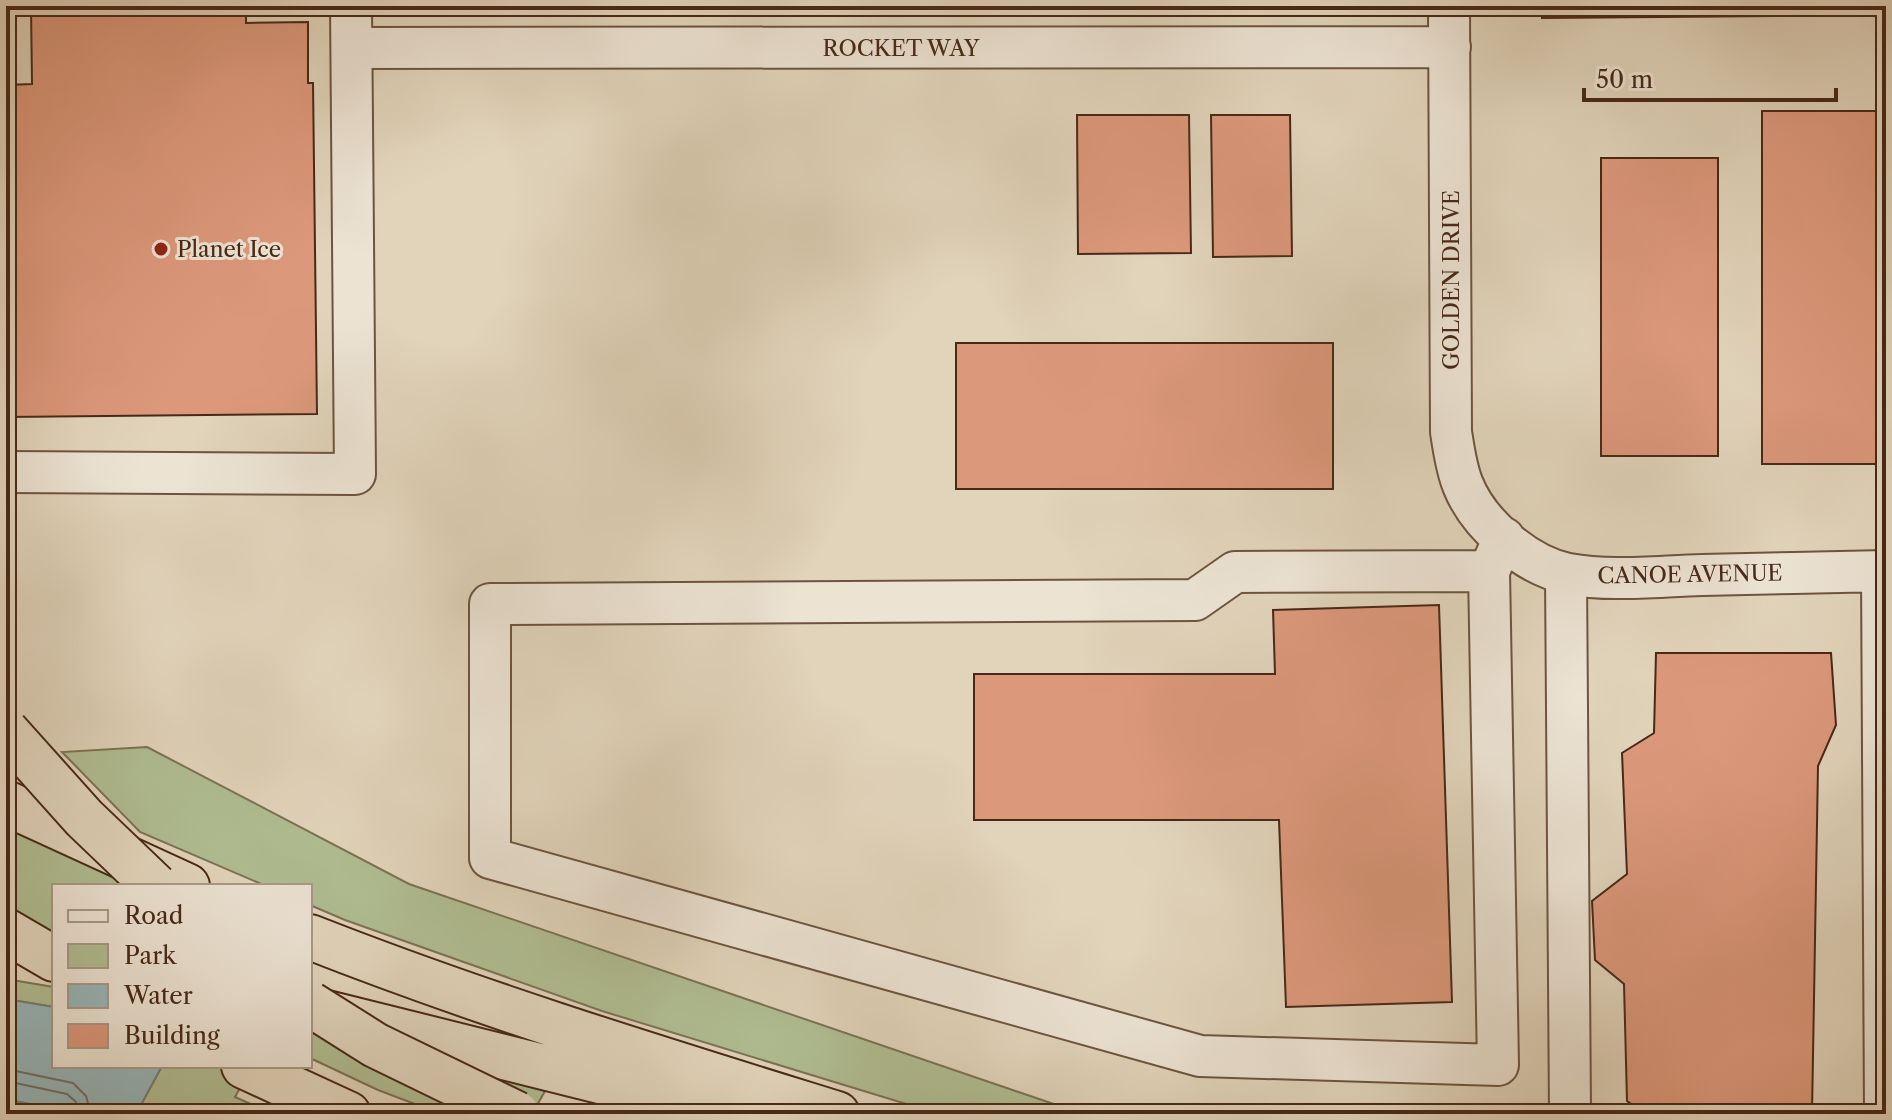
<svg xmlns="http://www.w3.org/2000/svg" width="1892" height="1120" font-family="'Libre Caslon Text',serif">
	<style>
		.green { fill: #b0bd92; stroke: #7c7354; stroke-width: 2 }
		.water { fill: #97b6b9; stroke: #777e78; stroke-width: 2 }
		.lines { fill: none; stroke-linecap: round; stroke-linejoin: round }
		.shore { stroke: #707068; stroke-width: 2 }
		.building { fill: #dc987b; stroke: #482917; stroke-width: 2 }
		.minor-casing { stroke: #6e5440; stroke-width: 44 }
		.highway-casing { stroke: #482917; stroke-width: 48 }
		.minor { stroke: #ece3d3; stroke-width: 40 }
		.highway { stroke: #e1d4bb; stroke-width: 44 }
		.highway-bridge-casing { stroke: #482917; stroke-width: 48; stroke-linecap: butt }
		.highway-bridge { stroke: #e1d4bb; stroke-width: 44 }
		.poi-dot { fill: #8f2418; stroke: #ece3d3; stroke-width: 3 }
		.labels { text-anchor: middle; stroke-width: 6; stroke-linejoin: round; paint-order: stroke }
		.street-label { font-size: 22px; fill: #482917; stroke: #ece3d3 }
		.poi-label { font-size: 22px; fill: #482917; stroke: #ece3d3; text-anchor: start }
	</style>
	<rect width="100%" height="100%" fill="#e1d4bb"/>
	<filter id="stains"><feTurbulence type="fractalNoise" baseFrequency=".0025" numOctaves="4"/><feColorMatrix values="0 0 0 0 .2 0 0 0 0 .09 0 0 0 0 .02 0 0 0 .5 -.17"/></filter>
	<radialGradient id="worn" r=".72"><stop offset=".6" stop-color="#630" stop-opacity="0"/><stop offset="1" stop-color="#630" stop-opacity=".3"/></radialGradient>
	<!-- green -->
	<path class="green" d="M147 747 409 884 1083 1114H939L602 1011 345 920 310 905V886H266L140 832 62 752Z
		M6 824 140 886H54V932L6 923Z
		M6 979 54 987V1007L6 999Z
		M310 1033 396 1049 545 1091 532 1114H441L378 1090 310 1058Z
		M162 1066H252L235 1097 273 1114H136Z
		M6 1099 78 1114H6Z"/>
	<!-- water -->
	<path class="water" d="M6 999 54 1007V1066H162L136 1114H78L6 1099Z"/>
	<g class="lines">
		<!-- shore -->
		<path class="shore" d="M6 1069 73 1083 86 1096 91 1114
			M6 1081 67 1094 76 1102 79 1114"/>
	</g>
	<!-- building -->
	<path class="building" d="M31 6H246V23L308 22V83H313L317 414 6 417V85L32 84Z
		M1542 6H1886V15L1542 18Z
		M1762 111H1886V464H1762Z
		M1077 115H1189L1191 253 1078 254Z
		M1211 115H1290L1292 256 1213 257Z
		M1601 158H1718V456H1601Z
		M956 343H1333V489H956Z
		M1439 605 1452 1002 1286 1007 1279 820H974V674H1275L1273 610Z
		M1656 653H1831L1836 725 1818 766 1812 1114H1646L1627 1101 1624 984 1595 960 1592 901 1627 874 1622 753 1654 733Z"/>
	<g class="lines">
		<defs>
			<path id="minor" d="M1449 6 1451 432C1454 450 1456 468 1463 485 1479 525 1526 565 1568 574 1611 582 1659 576 1702 575 1763 574 1825 572 1886 571
				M352 48 1450 47
				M6 472 355 474 351 6
				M1489 571 1235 572 1195 600 490 604V858L1200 1056 1498 1065 1489 571 1504 538
				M1882 571 1885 1114
				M1566 574 1570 1114"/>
			<path id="highway" d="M6 803 187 886
				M6 931 54 959
				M310 937C483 1005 660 1059 837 1114
				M327 1013 732 1114
				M244 1066 348 1114"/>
		</defs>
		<!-- minor casing -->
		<use href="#minor" class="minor-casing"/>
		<!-- highway casing -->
		<use href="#highway" class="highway-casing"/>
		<!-- minor -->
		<use href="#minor" class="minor"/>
		<!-- highway -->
		<use href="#highway" class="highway"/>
		<defs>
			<path id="highway-bridge" d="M6 731 84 818 155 886
				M310 1004 375 1045 517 1114"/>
		</defs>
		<!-- highway-bridge casing -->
		<use href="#highway-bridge" class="highway-bridge-casing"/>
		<!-- highway-bridge -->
		<use href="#highway-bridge" class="highway-bridge"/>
	</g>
	<!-- markers -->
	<circle class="poi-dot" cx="161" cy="249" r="8"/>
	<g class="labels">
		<!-- street labels -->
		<g class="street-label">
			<text x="901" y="56">ROCKET WAY</text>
			<text transform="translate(1451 280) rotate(-90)" y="8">GOLDEN DRIVE</text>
			<text transform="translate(1690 574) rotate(-1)" y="8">CANOE AVENUE</text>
		</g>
		<!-- poi labels -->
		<g class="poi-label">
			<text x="177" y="257">Planet Ice</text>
		</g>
	</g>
	<!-- margin -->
	<rect width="1892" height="1120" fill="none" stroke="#e1d4bb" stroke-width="32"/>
	<rect x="8" y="8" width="1876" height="1104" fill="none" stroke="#482917" stroke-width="4"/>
	<rect x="16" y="16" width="1860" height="1088" fill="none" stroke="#482917" stroke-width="2"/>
	<!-- legend -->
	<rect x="52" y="884" width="260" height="184" fill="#ece3d3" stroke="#aa9988" stroke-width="2"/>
	<rect x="68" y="910" width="40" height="12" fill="#ece3d3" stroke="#aa9988" stroke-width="2"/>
	<text x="124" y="924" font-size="24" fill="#482917">Road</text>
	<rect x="68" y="944" width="40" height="24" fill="#b0bd92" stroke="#aa9988" stroke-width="2"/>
	<text x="124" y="964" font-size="24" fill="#482917">Park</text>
	<rect x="68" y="984" width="40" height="24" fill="#97b6b9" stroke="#aa9988" stroke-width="2"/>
	<text x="124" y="1004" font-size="24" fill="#482917">Water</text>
	<rect x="68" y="1024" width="40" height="24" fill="#dc987b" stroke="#aa9988" stroke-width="2"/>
	<text x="124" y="1044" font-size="24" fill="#482917">Building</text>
	<!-- scale -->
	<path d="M1584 88v12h252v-12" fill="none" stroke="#482917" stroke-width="4"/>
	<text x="1596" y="88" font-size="24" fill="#482917" stroke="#ece3d3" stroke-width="6" paint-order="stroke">50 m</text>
	<rect width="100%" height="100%" filter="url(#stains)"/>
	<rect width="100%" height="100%" fill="url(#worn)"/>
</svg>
